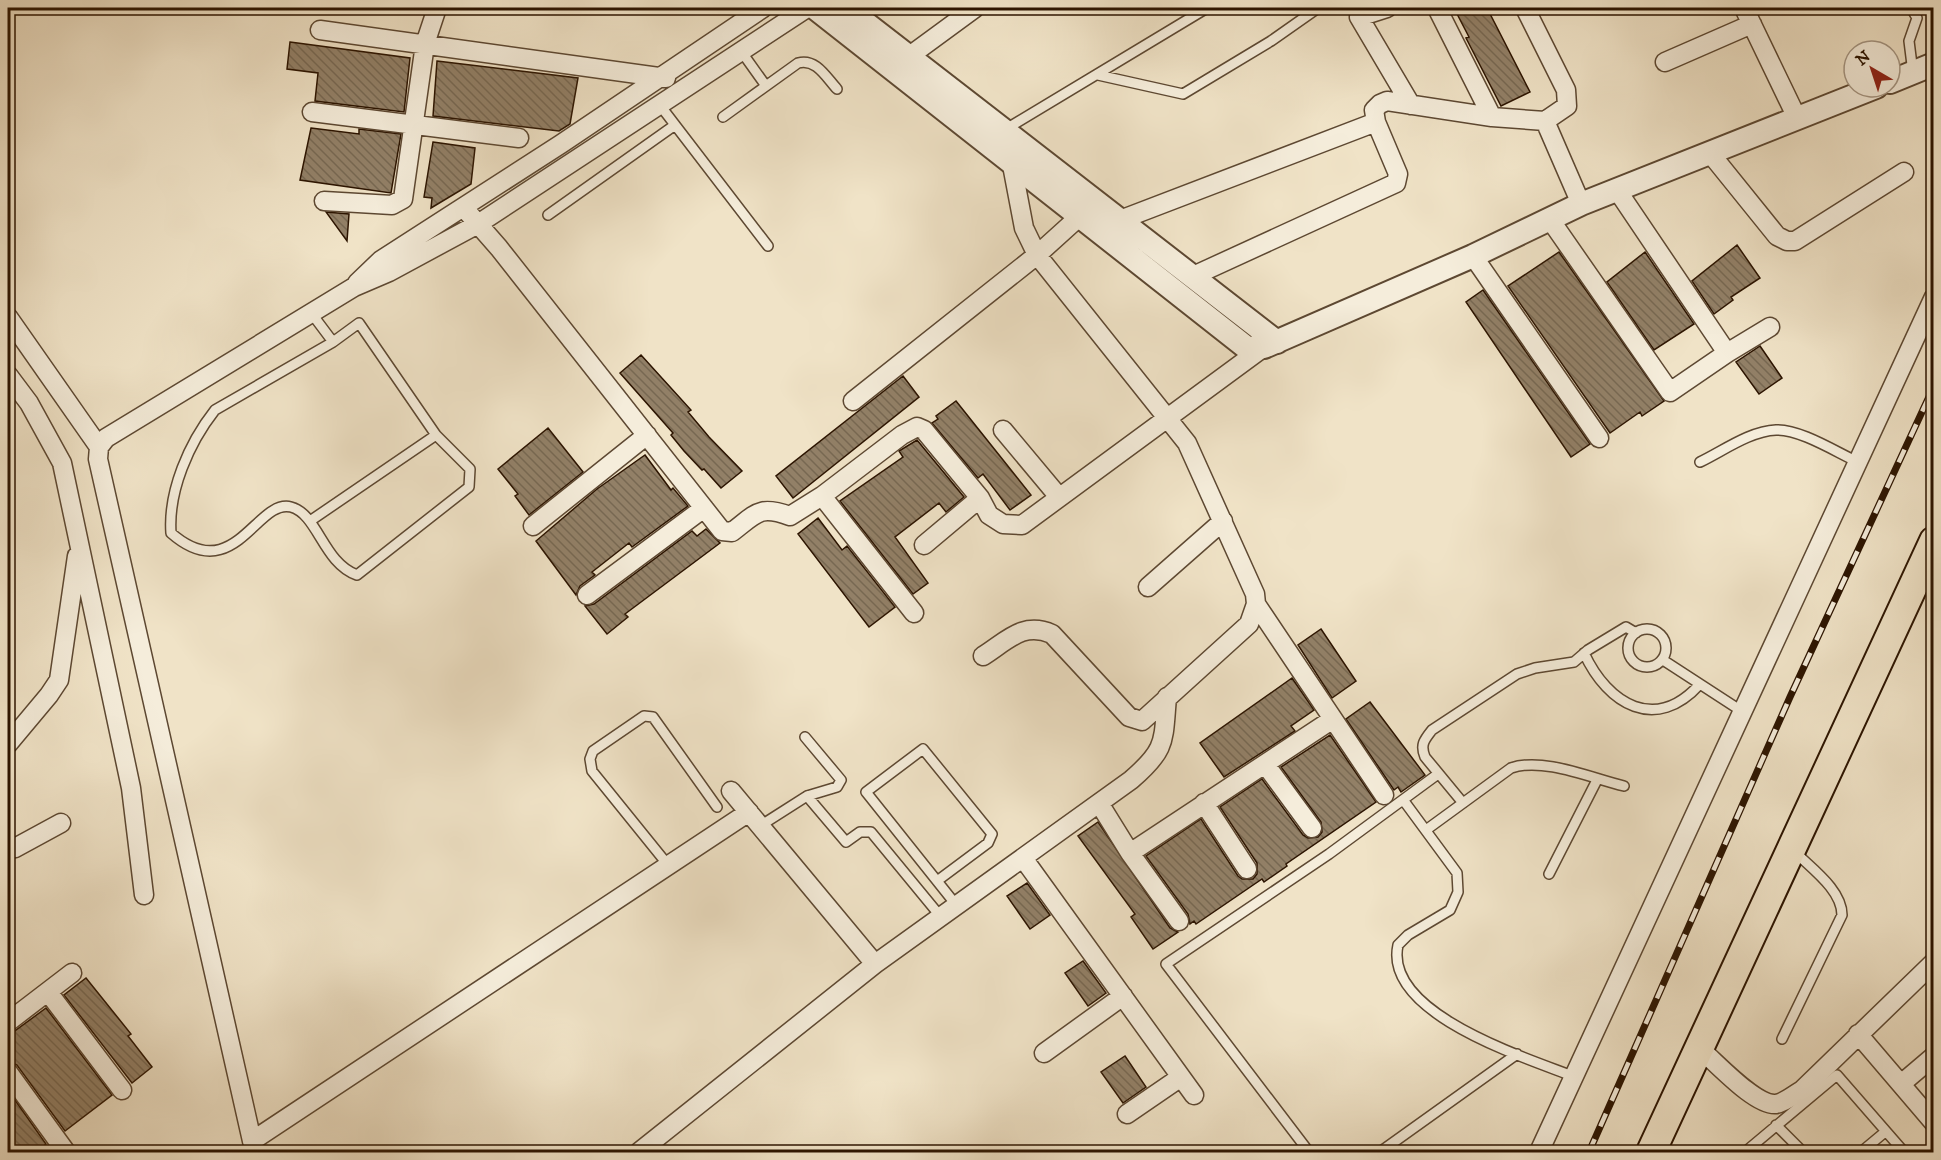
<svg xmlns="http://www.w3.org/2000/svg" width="1941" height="1160" font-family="'IM FELL DW Pica',serif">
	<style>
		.building { fill: url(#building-back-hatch); stroke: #2c1400; stroke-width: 1.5 }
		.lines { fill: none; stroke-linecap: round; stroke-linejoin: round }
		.service-casing { stroke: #5d4832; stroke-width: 12 }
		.minor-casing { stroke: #5d4832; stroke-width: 21 }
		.tertiary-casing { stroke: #5d4832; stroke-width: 26 }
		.primary-casing { stroke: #2c1400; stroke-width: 32 }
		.service { stroke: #f5eddb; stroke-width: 9 }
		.minor { stroke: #f5eddb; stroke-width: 18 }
		.tertiary { stroke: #f5eddb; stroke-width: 22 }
		.primary { stroke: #f0e3c7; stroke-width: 28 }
		.rail-casing { stroke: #2c1400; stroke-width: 7 }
		.rail { stroke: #f5eddb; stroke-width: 4.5; stroke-dasharray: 14; stroke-linecap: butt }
	</style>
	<defs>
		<pattern id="building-back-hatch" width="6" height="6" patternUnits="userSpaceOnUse" patternTransform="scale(1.5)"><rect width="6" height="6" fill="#928067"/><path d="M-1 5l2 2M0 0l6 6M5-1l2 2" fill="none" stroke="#776852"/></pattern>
	</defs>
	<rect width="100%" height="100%" fill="#f0e3c7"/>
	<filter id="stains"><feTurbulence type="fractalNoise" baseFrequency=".00333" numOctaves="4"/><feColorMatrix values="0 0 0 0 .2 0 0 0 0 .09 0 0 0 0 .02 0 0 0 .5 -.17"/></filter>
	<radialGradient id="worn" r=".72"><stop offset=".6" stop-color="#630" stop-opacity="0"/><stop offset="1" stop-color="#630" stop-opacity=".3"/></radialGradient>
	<!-- building -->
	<path class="building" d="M1454 8H1487L1530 92 1501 106 1466 38 1469 37Z
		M290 42 410 58 404 112 315 101 318 73 287 69Z
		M437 61 578 78 570 124 559 131 433 116Z
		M311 128 359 134V129L401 134 391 193 300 180Z
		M433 142 475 148 471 184 431 208 432 198 424 197Z
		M326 212 349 214 347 241Z
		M1737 245 1760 278 1731 297 1733 300 1714 314 1692 281Z
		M1559 252 1664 401 1642 416 1640 412 1610 433 1508 286Z
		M1645 252 1694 324 1654 350 1607 282Z
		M1483 290 1590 444 1571 457 1466 302Z
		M1760 346 1782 378 1759 394 1736 362Z
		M641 355 691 410 688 412 709 437 742 471 721 488 704 469 702 470 684 451 671 435 673 433 620 373Z
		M903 376 919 397 793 498 776 476Z
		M956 401 1031 495 1010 510 983 474 978 478 932 423 938 419 936 416Z
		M548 428 583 472 529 515 515 496 518 494 498 469Z
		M917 440 964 497 946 512 939 503 895 537 928 583 913 594 840 501 903 457 899 451Z
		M645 455 671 490 673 488 688 506 632 547 629 543 592 572 595 575 580 586 576 595 536 541 597 489Z
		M818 518 842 550 847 546 895 607 869 627 798 534Z
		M706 529 720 543 625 614 628 617 607 634 585 606 594 604 692 531 697 536Z
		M1321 629 1356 681 1332 698 1298 645Z
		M1292 678 1314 710 1291 726 1295 731 1224 777 1200 743Z
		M1370 702 1425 775 1401 792 1398 787 1394 790 1346 719Z
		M1330 735 1376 802 1286 864 1287 866 1264 882 1262 879 1196 924 1194 921 1190 924 1188 914 1146 856 1201 819 1238 876 1242 879H1253L1257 874V863L1220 807 1262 779 1303 835 1308 838 1318 837 1322 832 1321 822 1281 767Z
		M1098 822 1170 928 1178 932 1153 949 1131 917 1135 914 1078 836Z
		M1027 883 1050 915 1030 929 1007 896Z
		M1083 961 1106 993 1088 1006 1065 973Z
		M86 978 131 1034 128 1036 152 1067 132 1083 64 995Z
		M46 1008 112 1095 65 1131 17 1065 8 1061V1036Z
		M1125 1056 1146 1087 1123 1103 1101 1072Z
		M8 1090 46 1144 36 1152H8Z"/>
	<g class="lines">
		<defs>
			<path id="service" d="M1911 8 1917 18 1909 41 1913 73
				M741 51 766 86
				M1098 75 1183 94 1271 41 1318 8
				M659 104 768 246
				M723 117 798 63C816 58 826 77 837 89
				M1006 129 1207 8
				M548 215 675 125
				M312 314 333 342
				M359 323 436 435 470 469 469 487 357 575C323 563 318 514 291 507 257 498 234 588 171 533 168 491 189 443 215 410L333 342Z
				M1700 462C1723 451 1750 431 1776 430 1800 429 1836 452 1858 462
				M310 521 436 435
				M1628 648a19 19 0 1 1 38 0a19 19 0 1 1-38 0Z
				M1584 653C1608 705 1656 733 1700 684
				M1663 660 1743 712
				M805 737 841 780 837 787 807 796
				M1404 801 1457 873 1458 892 1450 910 1408 935 1398 945C1383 1014 1527 1058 1575 1077
				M1463 803 1425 757C1420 745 1424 740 1432 730L1517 674 1535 668 1574 662 1588 650 1626 627 1636 633
				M760 826 807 796 846 842 860 832H871L941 917
				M1426 830 1511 768C1543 757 1591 778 1624 786
				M668 865 592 771 590 759 593 751 644 716 653 717 717 807
				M1549 874 1597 780
				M937 881 988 843 992 834 923 749 866 792 957 906
				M1782 1039 1842 915C1842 890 1812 869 1795 852
				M1776 1125 1803 1152
				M1309 1152 1166 964 1329 854 1438 774
				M1380 1152 1517 1054
				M1745 1152 1837 1075 1904 1152
				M1861 1152 1885 1132"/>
			<path id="minor" d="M1387 8 1359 17 1411 105
				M1437 8 1492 117
				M1525 8 1566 90 1567 106 1545 121
				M1744 8 1797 118
				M320 30 666 78
				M1665 62 1752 24
				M900 63 975 8
				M312 112 519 138
				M1710 153 1777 236 1787 241H1795L1904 172
				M1012 165 1024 228 1037 255 1187 443 1255 594 1256 604 1384 795
				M324 201 392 205 403 199 425 44 437 8
				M464 208 499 248 722 531 732 532C757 513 759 505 790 516L822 496 902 435 917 427 924 430 980 498 989 515 1003 524 1022 525 1264 347
				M1549 218 1670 392 1727 353 1617 190
				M1120 220 1376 122
				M1473 256 1599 438
				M1191 277 1396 183 1398 174 1376 122 1374 110 1380 104 1387 101 1492 117 1545 121 1581 204
				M357 283 381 260 561 144 763 8
				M8 317 99 447
				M1727 353 1770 327
				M8 375 29 403 62 463 131 788 144 895
				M853 401 1037 255 1079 217
				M1003 430 1059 497
				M822 496 914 613
				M533 526 647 435
				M924 545 980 498
				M1148 587 1223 521
				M587 595 704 508
				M983 656C1007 641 1023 621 1052 634L1129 717 1142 721 1249 624 1256 604
				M8 744 49 695 59 680 77 556
				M1265 764 1312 828
				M731 791 875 964 1131 780C1167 749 1163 742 1167 697
				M1099 803 1130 853 1333 719
				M1204 803 1247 869
				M8 849 15 848 61 823
				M1130 853 1179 921
				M1023 858 1194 1095
				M48 992 122 1090
				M8 1022 72 973
				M1858 1034 1934 1123
				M1699 1048C1716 1062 1755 1106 1776 1104 1784 1103 1795 1094 1802 1090L1934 962
				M1044 1053 1123 996
				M8 1072 66 1152
				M1901 1084 1934 1056
				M1127 1114 1181 1077
				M252 1141 749 812
				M257 1152 252 1141 98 459 99 447 106 438 354 287 389 272 478 224 807 8
				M639 1152 875 964
				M1539 1152 1934 297"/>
			<path id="tertiary" d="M815 8 1247 348 1264 347 1473 256 1581 204 1876 87
				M846 8 1277 342
				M1890 82 1934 64"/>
			<path id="primary" d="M1651 1152 1934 541"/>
		</defs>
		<!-- service casing -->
		<use href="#service" class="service-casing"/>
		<!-- minor casing -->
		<use href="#minor" class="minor-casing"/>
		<!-- tertiary casing -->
		<use href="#tertiary" class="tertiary-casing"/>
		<!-- primary casing -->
		<use href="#primary" class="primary-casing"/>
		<!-- service -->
		<use href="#service" class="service"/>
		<!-- minor -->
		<use href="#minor" class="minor"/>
		<!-- tertiary -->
		<use href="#tertiary" class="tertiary"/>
		<!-- primary -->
		<use href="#primary" class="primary"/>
		<defs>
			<path id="rail" d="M1589 1152 1790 697 1934 386"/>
		</defs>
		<!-- rail casing -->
		<use href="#rail" class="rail-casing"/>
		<!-- rail -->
		<use href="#rail" class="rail"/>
	</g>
	<!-- margin -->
	<rect width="1941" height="1160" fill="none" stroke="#f0e3c7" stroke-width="30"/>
	<rect x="9" y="9" width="1923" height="1142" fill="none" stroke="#2c1400" stroke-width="3"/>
	<rect x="15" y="15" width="1911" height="1130" fill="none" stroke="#2c1400" stroke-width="1.5"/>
	<!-- north arrow -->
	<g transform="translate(1872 69) rotate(321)"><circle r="28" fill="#f5eddb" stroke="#a59683" stroke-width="1.5"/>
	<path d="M0-4.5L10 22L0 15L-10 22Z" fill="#8f2418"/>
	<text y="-9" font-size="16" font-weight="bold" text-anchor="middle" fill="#2c1400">N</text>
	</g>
	<rect width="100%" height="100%" filter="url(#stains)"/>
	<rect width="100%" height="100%" fill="url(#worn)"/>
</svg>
